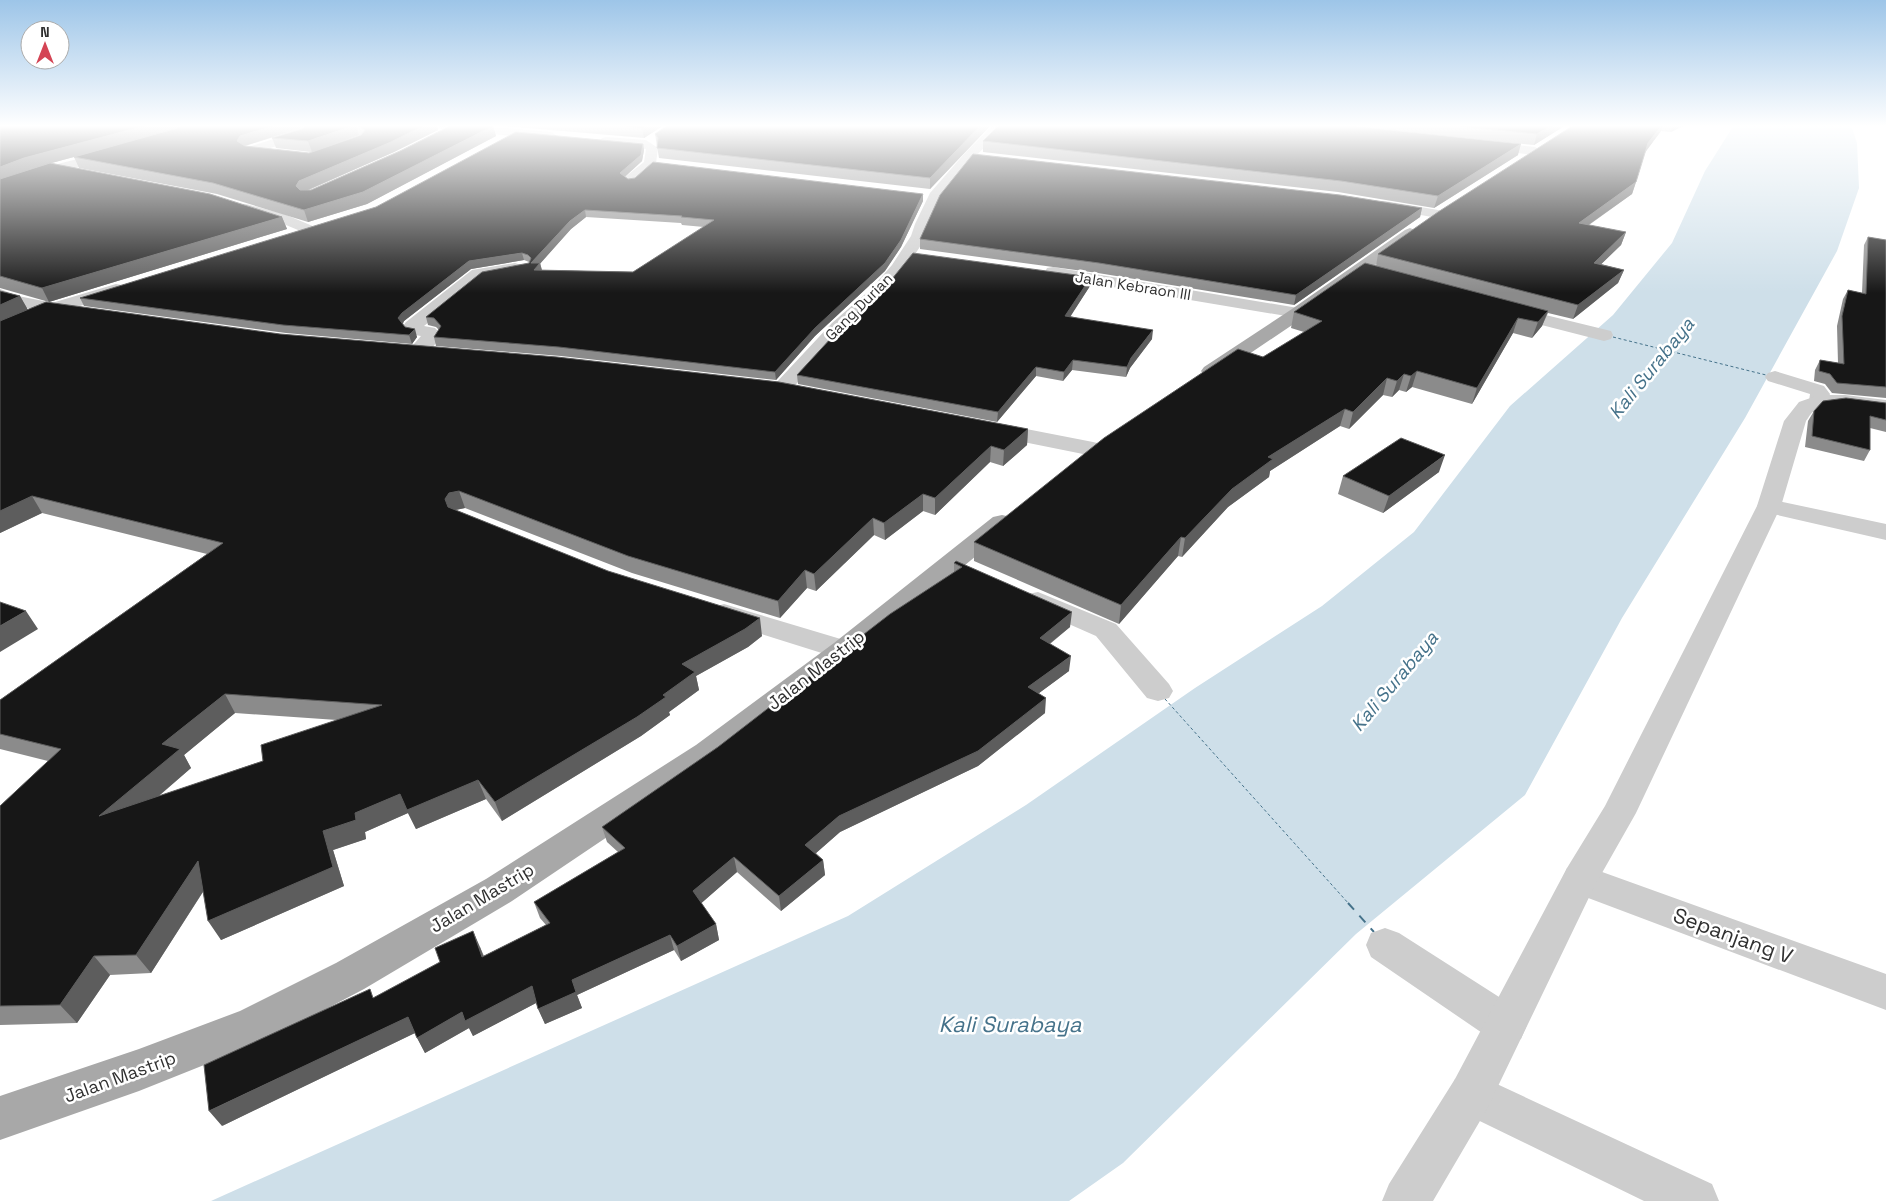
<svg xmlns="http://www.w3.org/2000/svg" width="1886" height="1201" font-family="'Space Grotesk',sans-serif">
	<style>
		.water { fill: #cedfe9 }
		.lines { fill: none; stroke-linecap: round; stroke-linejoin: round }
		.ferry-far1 { stroke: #45728a; stroke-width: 1; stroke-dasharray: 3 2.5; stroke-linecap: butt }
		.ferry { stroke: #45728a; stroke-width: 2; stroke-dasharray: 9 8; stroke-linecap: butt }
		.minor { fill: #cdcdcd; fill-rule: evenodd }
		.tertiary { fill: #cdcdcd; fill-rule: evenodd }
		.primary { fill: #a8a8a8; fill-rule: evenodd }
		.wall { fill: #8b8b8b; fill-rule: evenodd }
		.shaded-wall { fill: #5d5d5d }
		.building { fill: #171717; stroke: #5d5d5d; fill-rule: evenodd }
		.labels { text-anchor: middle; stroke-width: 5; stroke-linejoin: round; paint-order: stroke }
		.far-street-label { font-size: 15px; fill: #303030; stroke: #fff }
		.street-label { font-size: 18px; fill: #303030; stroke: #fff }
		.water-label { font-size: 19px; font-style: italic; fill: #45728a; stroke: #fff }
		.near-street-label { font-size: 21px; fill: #303030; stroke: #fff }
		.near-water-label { font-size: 22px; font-style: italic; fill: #45728a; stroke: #fff }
	</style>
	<rect width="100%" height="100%" fill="#fff"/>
	<!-- water -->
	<path class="water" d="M1734 125H1851L1857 143 1859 188 1837 251 1745 418 1622 618 1525 795 1356 934 1123 1163 1069 1201H211L848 916 1026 805 1195 688 1322 606 1414 532 1510 406 1613 315 1672 243 1705 171Z"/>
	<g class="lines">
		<!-- ferry-far1 -->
		<path class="ferry-far1" d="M1613 337 1766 375
			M1165 699 1349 904"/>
		<!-- ferry -->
		<path class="ferry" d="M1348 903 1374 932"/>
		<!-- minor -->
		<path class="minor" d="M427 125H470L551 132 557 136 551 140 433 128Z
			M993 125H1006L973 159 942 197 929 224 927 236 904 271 882 298 844 331 788 393 781 395 774 393 771 389 774 385 832 323 870 290 892 265 911 236 915 224 930 193 965 153Z
			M302 130 306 131 308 134 306 137 267 149 279 151 281 154 279 157 249 155 243 151 245 148Z
			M606 137 646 140 658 148 656 163 635 183H625L623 180 625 177 644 162 646 149 602 144 600 141 602 138Z
			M1482 141 1535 147 1541 151 1535 155 1478 148 1476 145Z
			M113 150 117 151 119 154 117 157 40 177 0 192V183L30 171Z
			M1385 201 1438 210 1443 211 1445 214 1443 217 1438 218 1380 208 1378 205 1380 202Z
			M246 204 284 214 315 227 318 230 315 233 310 235 274 220 241 211 239 208 241 205Z
			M515 263 521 265 523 268 521 271 483 278 424 326 435 328 442 335C434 346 425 360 410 356L407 352 421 336 409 334 403 326 406 322 472 270Z
			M1053 267 1298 308 1304 309 1307 313 1304 317 1298 318 1047 276 1045 272 1047 268Z
			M116 284 122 285 125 289 122 293 57 313 0 337V324L45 305Z
			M1509 306 1611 331 1613 335 1611 339 1604 341 1503 315 1500 311 1503 307Z
			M1775 371 1824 386 1830 394 1826 405 1819 407 1812 405 1809 401 1810 394 1768 381 1765 377 1768 373Z
			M1769 499 1886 524V540L1760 511 1757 506 1760 501Z
			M1038 592 1116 624 1169 684 1173 691 1169 698 1158 701 1147 698 1096 636 1028 606 1024 600 1028 594Z
			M724 604 854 643 859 650 854 657 844 660 714 619 710 613 714 607Z
			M1580 864 1886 974V1010L1567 890 1562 879 1567 868Z
			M1385 928 1399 933 1521 1011 1527 1025 1521 1039 1506 1044 1491 1039 1371 957 1366 945 1371 933Z
			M1471 1072 1712 1184 1719 1201H1644L1455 1109 1449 1094 1455 1079Z"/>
		<!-- tertiary -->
		<path class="tertiary" d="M0 289 18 296 79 308 82 312 79 316 73 317 7 304 0 301Z
			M1819 395H1845L1886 400V412C1868 410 1831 402 1816 410 1811 412 1809 417 1806 421L1781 506 1636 813 1594 887 1487 1109 1433 1201H1382L1389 1184 1455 1079 1567 868 1605 806 1757 506 1784 421 1799 402Z
			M991 422 1093 442 1101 444 1104 449 1101 454 1093 456 983 434 980 429 983 424Z"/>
		<!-- primary -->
		<path class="primary" d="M1410 228 1415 230 1418 233 1415 236 1304 317 1218 375 1211 377 1204 375 1201 371 1204 367 1292 309 1405 230Z
			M1002 515 1011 517 1014 522 1011 527 854 657 720 761 512 901 364 989 269 1039 139 1091 0 1140V1096L139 1049 240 1011 336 963 486 879 696 745 834 643 993 517Z"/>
	</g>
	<!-- wall -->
	<path class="wall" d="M0 125H436L438 130 394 152 309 190H311L493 126 496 136 367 204 308 222 217 194 79 168 74 157 51 163 282 217 287 229 49 302 0 288ZM302 128 272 138 276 148 311 152 309 153 245 146ZM359 135 360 136 321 149Z
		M492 125H664L644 138Z
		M668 125H991L930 189 659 158 655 134Z
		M999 125H1566L1534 145 1366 127 1518 155 1434 208 1338 192 983 152V141Z
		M1574 125H1685L1671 132 1661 131 1645 152 1636 182 1632 194 1589 225 1626 232 1621 245 1601 264 1624 270 1618 283 1573 319 1548 313 1542 326 1532 338 1513 333 1472 404 1412 387 1406 392 1399 390 1392 397 1383 395 1349 429 1340 426 1270 471 1269 477 1228 507 1182 557 1178 556 1119 624 974 561V542L1263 357 1304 332 1291 328 1294 312 1376 266 1378 254Z
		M643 144 644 150 642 161 625 177 628 179 923 201 901 247 885 271 815 336 776 380 561 356 436 346 434 337 439 330 436 327 428 325 426 317 529 263V262L524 260 471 269 404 321 403 324 405 327 417 337 412 344 286 333 84 306 80 298ZM586 217 681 223 682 225 704 227 633 272 542 270 540 263 571 229Z
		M1422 208 1420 217 1294 305 1098 273 920 249V239Z
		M1868 237 1886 240V398L1832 393 1825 384 1814 381 1815 370 1820 360 1838 363 1837 326 1843 299 1848 290 1862 293 1864 245Z
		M1090 286 1070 316 1152 339 1130 368 1126 377 1072 370 1063 381 1036 376 997 422 798 384 797 375Z
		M0 291 20 296 28 310 280 334 1028 429 1027 445 1003 466 990 462 935 515 923 511 885 540 874 535 816 591 807 588 780 618 632 573 465 508 456 510 762 636 748 647 696 676 699 690 669 712 670 715 641 736 502 821 486 799 416 829 408 813 365 832 366 839 333 850 344 886 221 940 203 892 151 973 110 975 77 1023 0 1025V806L48 761 0 749V700L207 554 42 513 0 533ZM235 713 337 720 263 761 159 796 191 768 184 755Z
		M1886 403V432L1870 428V450L1864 461 1805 447 1808 421 1814 411Z
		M1439 472 1383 513 1338 494 1343 476Z
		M956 561 1070 627 1050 644 1069 671 1039 693 1045 713 978 766 840 832 816 853 823 860 825 875 781 911 737 872 701 903 716 924 719 940 681 961 674 950 648 962 577 995 582 1008 545 1024 536 1003 473 1036 469 1028 425 1053 415 1033 222 1126 375 997 480 947 484 956 546 925 540 918 534 902 618 852 607 842 602 827 718 747 954 572V563Z"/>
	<!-- shaded-wall -->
	<path class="shaded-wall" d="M148 125H190L30 169 0 181V167L24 158Z
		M276 125H300L301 128 244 146 237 141 240 136Z
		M356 125 359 135 312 152 308 141Z
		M425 125H436L438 130 394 152 303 192 300 198 296 186 299 181Z
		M646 125H664L644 138 642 128Z
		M981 125H991L930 189V178Z
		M1553 125H1566L1534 145 1537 134Z
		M1662 125H1663L1661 131 1644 154 1648 143Z
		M1674 125H1685L1671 132Z
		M493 126 496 136 367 204 308 222 304 210Z
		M643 144 644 150 642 161 621 180 620 173Z
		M1521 144 1518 155 1434 208 1438 196Z
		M1636 182 1632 194 1574 235 1579 223Z
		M923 194V201L901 247 885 271 815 336 776 380 775 372Z
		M1422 208 1420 217 1294 305 1296 295Z
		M585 210 586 217 571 229 539 265 540 263 542 271 536 278 531 263 570 221Z
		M282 217 287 229 49 302 42 288Z
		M1626 232 1621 245 1589 276 1594 263Z
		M522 253 524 260 471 269 404 321 401 326 398 318 402 313 469 261Z
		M1624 270 1618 283 1573 319 1578 305Z
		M1091 277 1090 286 1065 325V316Z
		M20 296 28 310 0 322V305Z
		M1548 311 1542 326 1532 338 1538 322Z
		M1518 318 1513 333 1472 404 1477 388Z
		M415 329 417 337 412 344 409 335Z
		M1153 330 1152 339 1130 368 1126 377 1127 367 1131 358Z
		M1073 360 1072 370 1063 381 1064 372Z
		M1036 367V376L997 422 998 412Z
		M1417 371 1412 387 1406 392 1411 376Z
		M1404 374 1399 390 1392 397 1397 381Z
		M1387 378 1383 395 1349 429 1353 412Z
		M1345 409 1340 426 1270 471 1269 477 1228 507 1182 557 1185 538 1232 489 1268 457Z
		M1028 429 1027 445 1003 466 1004 450Z
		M991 446 990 462 935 515V498Z
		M1445 455 1439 472 1383 513 1389 496Z
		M459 491 465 508 455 510 450 516 445 499 449 493Z
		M923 494V511L885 540 884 523Z
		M32 496 42 513 0 533V511Z
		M873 518 874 535 816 591 814 574Z
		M1181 537 1178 556 1119 624 1121 605Z
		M805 570 807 588 780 618 778 601Z
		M26 611 38 629 0 652V626Z
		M1072 612 1070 627 1038 653 1040 638Z
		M760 618 762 636 748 647 696 676 699 690 669 712 670 715 641 736 502 821 495 802 663 695 682 664Z
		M1071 656 1069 671 1027 702 1028 687Z
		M225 694 235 713 184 755 191 768 113 835 99 816 162 744Z
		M1046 698 1045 713 978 766 840 832 807 861 805 845 839 816Z
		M478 780 486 799 416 829 408 813 365 832 366 839 333 850 344 886 221 940 208 921 323 831 355 813 400 794Z
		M734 857 737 872 697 907 693 891Z
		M823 860 825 875 781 911 779 896Z
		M198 861 211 879 151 973 136 955Z
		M716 924 719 940 681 961 677 946Z
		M473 931 480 947 489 972 482 957Z
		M670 935 674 950 577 995 582 1008 545 1024 538 1009 572 980Z
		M94 956 110 975 77 1023 60 1005Z
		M532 986 538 1002 473 1036 469 1028 425 1053 417 1038 462 1012Z
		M408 1017 417 1032 222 1126 209 1111Z"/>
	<!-- building -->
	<path class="building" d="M0 125H148L24 158 0 167Z
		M188 125H276L240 136 237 141 245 146 309 153 361 135 365 130 356 125 308 141 272 138 304 128 305 125H425L391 142 299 181 296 186 300 190H311L400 151 452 125H481L493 126 363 192 304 210 213 183 74 157Z
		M608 125H646L642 128Z
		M668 125H981L930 178 657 148 658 138 655 134Z
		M999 125H1344L1521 144 1438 196 1341 181 983 141Z
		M1444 125H1553L1537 134Z
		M1574 125H1662L1648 143 1636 182 1579 223 1626 232 1594 263 1624 270 1578 305 1378 254 1438 212Z
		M516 132 643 144 641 155 620 173 628 179 635 178 653 162 923 194 901 240 885 263 815 328 775 372 559 347 434 337 441 326 434 318 426 317 482 272 529 263 531 258 528 255 522 253 469 261 402 313 398 318 405 327 415 329 409 335 283 325 80 298 376 207ZM585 210 682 216 681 217 714 220 633 272 534 270 540 263H531L570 221Z
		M973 154 1340 195 1422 208 1296 295 1099 263 920 239 940 195Z
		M50 163 210 194 282 217 42 288 0 276V179Z
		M1868 237 1886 240V387L1837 383 1830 374 1819 371 1820 360 1844 364 1842 316 1848 290 1866 294Z
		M913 253 1091 277 1065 316 1153 330 1131 358 1127 367 1073 360 1064 372 1036 367 998 412 797 375 845 323 883 290Z
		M1365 263 1548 311 1538 322 1518 318 1477 388 1417 371 1411 376 1404 374 1397 381 1387 378 1353 412 1345 409 1268 457 1273 459 1232 489 1185 538 1181 537 1121 605 974 542 1104 438 1238 349 1263 357 1322 321 1294 312Z
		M0 291 20 296 0 305Z
		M46 302 280 334 557 357 779 382 1028 429 1004 450 991 446 935 498 923 494 884 523 873 518 814 574 805 570 778 601 628 556 459 491 449 493 445 499 448 507 608 571 760 618 745 629 682 664 695 672 663 695 666 697 637 717 495 802 478 780 407 810 400 794 355 813 356 820 323 831 333 867 208 921 198 861 136 955 94 956 60 1005 0 1006V806L61 749 0 734V700L223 543 32 496 0 511V321ZM225 694 382 705 261 745 263 761 99 816 180 749 162 744Z
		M1846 398 1886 403V420L1870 416V450L1812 436 1814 411 1823 401Z
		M1401 438 1445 455 1389 496 1343 476Z
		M956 561 1072 612 1040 638 1071 656 1028 687 1046 698 978 751 839 816 805 845 823 860 779 896 734 857 693 891 716 924 677 946 670 935 644 947 572 980 576 992 538 1009 532 986 465 1021 462 1012 417 1038 408 1017 209 1111 204 1065 370 989 373 998 440 962 435 948 473 931 482 957 550 923 534 902 625 848 602 827 718 747 890 614 962 567 954 563Z
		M0 602 26 611 0 626Z"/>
	<!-- sky -->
	<linearGradient id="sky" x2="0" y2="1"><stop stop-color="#9dc5e8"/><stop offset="0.43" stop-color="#fff"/><stop offset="1" stop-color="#fff" stop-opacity="0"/></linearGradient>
	<rect width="1886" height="293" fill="url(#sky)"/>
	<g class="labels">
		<!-- far-street labels -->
		<g class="far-street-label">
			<text transform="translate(1133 286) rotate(9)" y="5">Jalan Kebraon III</text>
			<text transform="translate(859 307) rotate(-45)" y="5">Gang Durian</text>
		</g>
		<!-- street labels -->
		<g class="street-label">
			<text transform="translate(816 670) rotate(-38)" y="6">Jalan Mastrip</text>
			<text transform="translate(482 898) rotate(-31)" y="6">Jalan Mastrip</text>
			<text transform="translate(120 1077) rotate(-20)" y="6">Jalan Mastrip</text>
		</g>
		<!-- water labels -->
		<g class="water-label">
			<text transform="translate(1651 368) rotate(-51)" y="7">Kali Surabaya</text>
			<text transform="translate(1394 681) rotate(-50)" y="7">Kali Surabaya</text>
		</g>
		<!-- near-street labels -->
		<g class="near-street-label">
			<text transform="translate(1733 936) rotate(20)" y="7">Sepanjang V</text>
		</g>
		<!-- near-water labels -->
		<g class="near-water-label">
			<text x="1010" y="1032">Kali Surabaya</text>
		</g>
	</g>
	<!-- north arrow -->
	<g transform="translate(45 45)"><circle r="24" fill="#ffffff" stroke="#acacac"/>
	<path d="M0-4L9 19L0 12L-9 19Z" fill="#d44454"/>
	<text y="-8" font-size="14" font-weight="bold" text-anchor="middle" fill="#303030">N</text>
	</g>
</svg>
